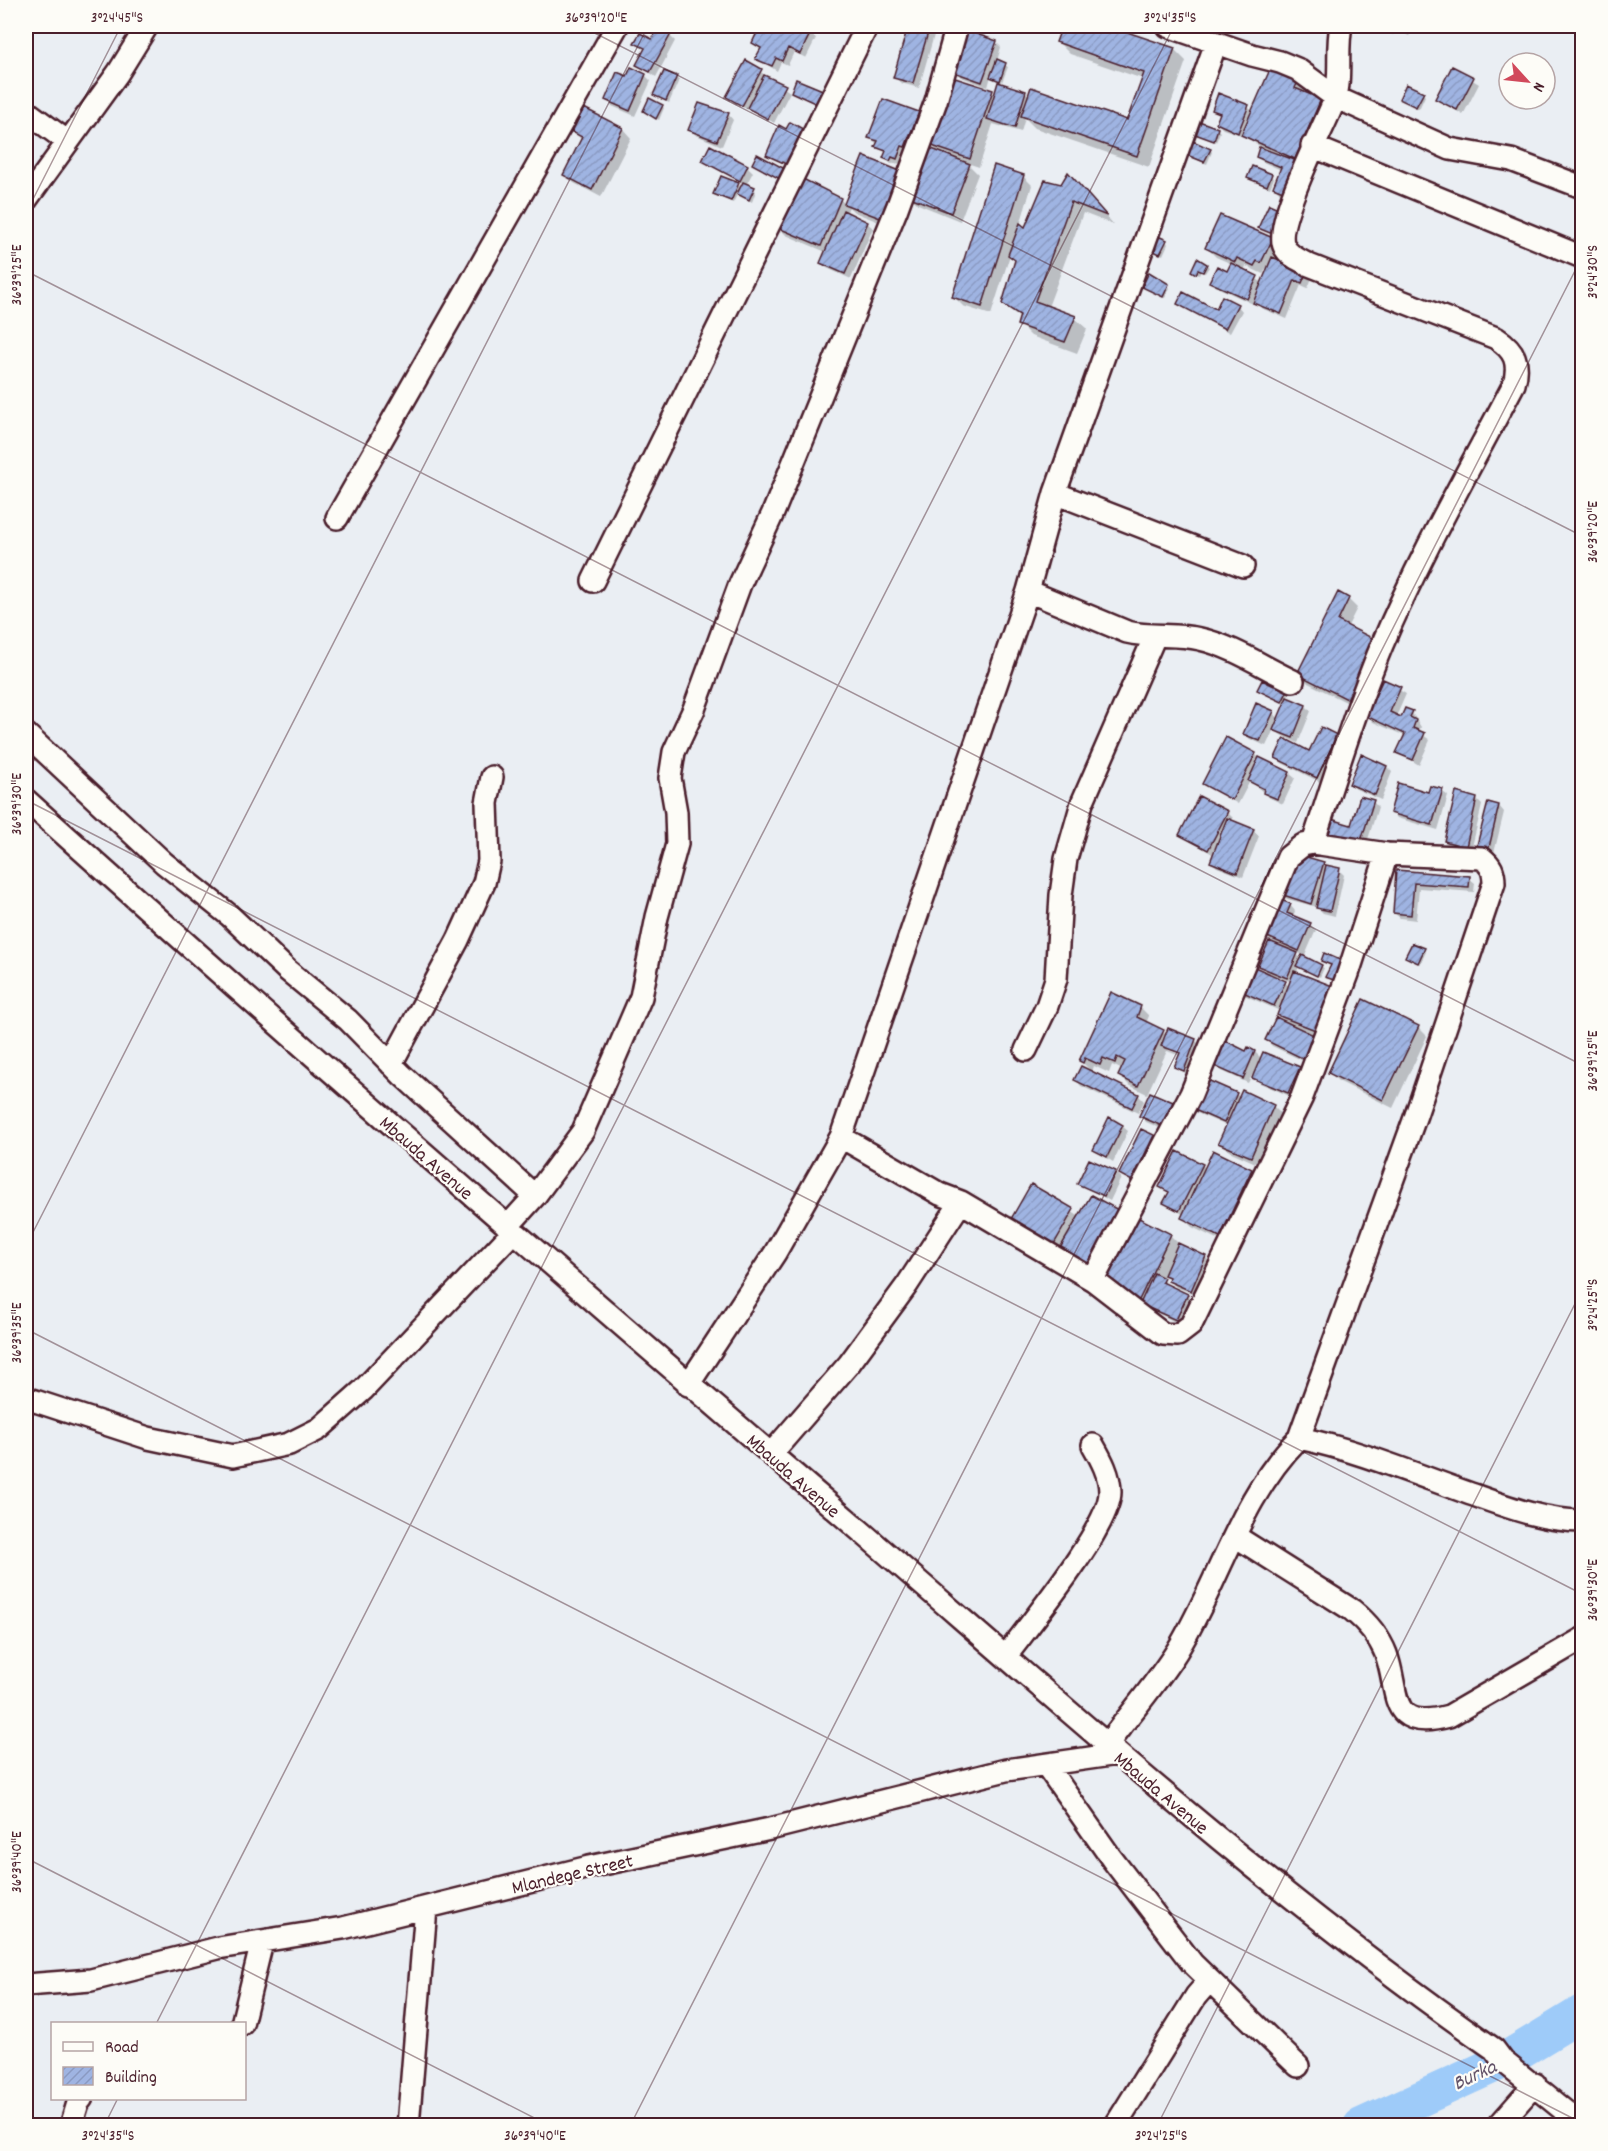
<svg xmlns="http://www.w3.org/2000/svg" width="1608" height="2151" font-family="Dekko,sans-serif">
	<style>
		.shadow { fill: #0003; fill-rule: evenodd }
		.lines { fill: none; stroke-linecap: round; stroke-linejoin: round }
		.river { stroke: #9ecbf9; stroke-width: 36 }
		.building { fill: url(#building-hatch); stroke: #4a1f2b; stroke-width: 1.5 }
		.minor-casing { stroke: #4a1f2b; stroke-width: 26 }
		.minor { stroke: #fdfcf7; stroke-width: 21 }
		.ticks { fill: none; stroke: #4a1f2b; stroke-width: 1.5; stroke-opacity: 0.45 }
		.labels { text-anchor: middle; stroke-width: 4.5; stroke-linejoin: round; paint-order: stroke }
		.street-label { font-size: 20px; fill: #4a1f2b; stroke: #fdfcf7 }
		.water-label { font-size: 21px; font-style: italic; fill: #635369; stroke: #fdfcf7 }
		.neatline { fill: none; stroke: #4a1f2b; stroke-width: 2 }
		.ticks-label { font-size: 15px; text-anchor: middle; fill: #4a1f2b }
	</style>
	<defs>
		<pattern id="building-hatch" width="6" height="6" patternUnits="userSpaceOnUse" patternTransform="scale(1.5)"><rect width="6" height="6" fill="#9fb4e2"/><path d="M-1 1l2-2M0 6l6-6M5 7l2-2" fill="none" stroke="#8a9ac2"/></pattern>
	</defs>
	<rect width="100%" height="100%" fill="#eaeef3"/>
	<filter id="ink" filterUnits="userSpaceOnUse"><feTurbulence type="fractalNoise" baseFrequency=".0167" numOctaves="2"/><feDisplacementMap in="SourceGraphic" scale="12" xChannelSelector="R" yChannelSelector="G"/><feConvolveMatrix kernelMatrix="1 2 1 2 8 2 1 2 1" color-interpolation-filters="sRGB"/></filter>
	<g filter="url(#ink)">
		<!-- shadow -->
		<path class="shadow" d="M560 26H615L613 35Z
			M762 26H794L816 38 806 58 794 52 788 65 781 62 777 71 757 58 761 50 753 43Z
			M910 26H933L936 28 919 88 901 83 895 78Z
			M992 26H1023L1019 35Z
			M1063 26H1104L1174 49 1186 61 1149 167 1035 128 1025 118 1021 132 993 124 979 167 967 163 978 174 960 221 918 204 909 196 940 153 931 145 992 92 996 95 1025 92 1030 96 1128 122 1143 79 1070 54 1058 42Z
			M1380 26H1415L1409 36 1396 29 1393 35Z
			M670 36 675 41 656 77 638 64 646 50 636 42H652Z
			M996 42 1001 47 997 61 1008 67 1002 82 991 76 988 87 961 77 955 72Z
			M746 62 790 92 774 123 749 108 748 110 733 102 727 97Z
			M1273 67 1308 87 1305 94 1321 101 1329 109 1294 198 1280 193 1275 187 1281 170 1263 162 1257 157 1261 147 1244 136 1223 129 1217 123 1220 115 1213 109 1248 107 1253 112Z
			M1453 68 1479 84 1463 115 1436 98Z
			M665 73 679 80 669 103 655 95Z
			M645 75 651 81 635 116 612 106 607 100 628 78Z
			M1423 94 1425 96 1419 109 1401 99Z
			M662 106 664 108 659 120 644 111Z
			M585 110 623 129 631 138 601 197 574 183 565 175 582 140 574 132Z
			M918 113 924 119 902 163 891 164 885 158 887 154 870 137Z
			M728 114 733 120 722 146 696 135 690 130Z
			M1217 129 1220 132 1216 142 1197 134Z
			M802 130 808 135 792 169 767 154 787 131Z
			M1210 150 1212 152 1207 164 1191 157Z
			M704 160 747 166 753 172 746 185 756 191 752 202 738 193 733 203 717 196 738 185 741 188 746 185Z
			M1253 168 1274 178 1270 188 1251 180Z
			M899 173 889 226 854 212 849 207 846 213 867 223 873 228 851 279 827 268 821 263 826 252 786 235 777 226 840 199 845 204Z
			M1023 176 1032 185 1020 225 1026 229 1062 186H1080L1114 225 1083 213 1048 307 1075 318 1087 329 1077 353 1031 336 1019 324 1021 319 1004 304 1016 262 1010 255 991 315 963 306 954 297Z
			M1272 240 1281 248 1275 260 1306 272 1312 278 1308 288 1301 285 1287 319 1261 308 1254 301 1253 304 1217 287 1211 281 1228 273 1232 264 1216 257 1207 248ZM1246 266 1263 274 1266 268 1268 269 1263 283 1244 271Z
			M1166 241 1168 244 1163 255 1151 250Z
			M1206 265 1209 267 1205 273 1201 271 1199 275 1192 270Z
			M1168 286 1170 288 1165 298 1146 289Z
			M1179 304 1216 311 1237 305 1242 311 1230 333Z
			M1348 599 1357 608 1348 626 1375 641 1356 707 1308 683 1299 674Z
			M1384 681 1406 694 1396 717 1401 719 1412 713 1421 727 1419 732 1430 740 1419 765 1398 752 1405 736 1373 722 1368 716Z
			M1292 688 1287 699 1306 706 1311 711 1298 743 1281 735 1274 729 1266 746 1250 739 1245 734 1273 712 1279 719 1285 704 1259 690Z
			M1322 729 1342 742 1322 783 1282 763 1276 758 1310 753Z
			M1255 754 1262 761 1289 773 1295 778 1283 804 1270 798 1250 781 1238 804 1204 784Z
			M1387 767 1392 772 1381 800 1356 789 1350 784Z
			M1442 791 1448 796 1438 830 1397 818 1392 812Z
			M1476 799 1482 805 1471 851 1451 846 1445 841Z
			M1373 802 1378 807 1365 849 1330 838 1325 833 1352 827Z
			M1499 806 1504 812 1493 857 1484 854Z
			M1227 812 1233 818 1231 821 1253 830 1259 836 1243 877 1217 867 1212 862 1214 855 1181 835Z
			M1323 864 1339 870 1344 875 1335 916 1323 913 1317 907 1287 899 1282 894Z
			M1398 872 1469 878 1475 883 1474 892 1419 888 1416 920 1400 918 1394 913Z
			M1290 905 1295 911 1293 917 1310 924 1316 930 1304 958 1324 968 1320 977 1299 967 1296 974 1327 1039 1314 1034 1325 1045 1314 1066 1272 1046 1267 1040 1287 1023 1279 1015 1280 1011 1244 995 1238 989 1270 976 1260 965 1270 940 1265 935ZM1293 950 1303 955 1301 959ZM1279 977 1292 982 1290 987Z
			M1424 950 1426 952 1420 964 1407 957Z
			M1364 1001 1419 1028 1427 1036 1393 1108 1338 1081 1329 1072Z
			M1140 1007 1149 1016 1146 1023 1167 1035 1195 1040 1201 1046 1190 1076 1176 1067 1180 1056 1167 1051 1147 1094 1129 1085 1120 1076 1123 1070 1112 1065 1109 1073 1094 1066 1092 1072 1081 1061ZM1168 1047 1187 1054 1186 1057 1168 1050Z
			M1255 1052 1262 1059 1299 1068 1305 1074 1294 1098 1260 1083 1252 1075 1248 1083 1222 1071 1216 1066Z
			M1076 1080 1138 1095 1144 1101 1138 1113 1081 1086Z
			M1236 1094 1240 1098 1273 1106 1282 1115 1260 1165 1229 1151 1220 1143 1227 1126 1197 1113 1191 1107Z
			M1172 1103 1177 1109 1167 1131 1146 1122 1141 1116Z
			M1122 1126 1128 1131 1113 1162 1095 1150Z
			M1153 1137 1159 1142 1138 1185 1121 1174Z
			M1214 1152 1251 1170 1260 1179 1229 1245 1192 1227 1183 1218 1184 1215 1165 1203 1170 1194 1161 1186 1202 1165 1206 1169Z
			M1115 1173 1121 1178 1110 1201 1079 1183Z
			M1031 1186 1080 1217 1121 1213 1170 1235 1179 1244 1205 1257 1211 1263 1197 1295 1176 1287 1165 1273 1162 1279 1168 1286 1193 1300 1181 1325 1096 1281 1022 1228 1013 1219Z"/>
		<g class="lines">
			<!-- river -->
			<path class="river" d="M1361 2126 1503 2061 1582 2013"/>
		</g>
		<!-- building -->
		<path class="building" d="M760 26H798L811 32 800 54 788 48 782 61 776 58 772 66 755 59 761 48 752 43Z
			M908 26H930L913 83 893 78Z
			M1062 26H1109L1175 48 1137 156 1021 116 1031 87 1127 120 1144 73 1056 42Z
			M658 27 671 34 650 72 636 65 645 48 634 43 640 33 652 39Z
			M968 31 997 41 982 82 954 72Z
			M997 59 1006 63 1000 81 990 77Z
			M746 60 762 69 742 106 726 97Z
			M1272 65 1300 77 1295 88 1321 99 1295 159 1241 135Z
			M1452 66 1474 77 1457 110 1435 99Z
			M631 67 646 74 630 111 605 100 617 72 627 76Z
			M664 71 677 76 666 101 653 95Z
			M764 75 786 85 768 119 747 108Z
			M952 77 993 90 970 159 929 145Z
			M796 79 825 91 819 105 791 92Z
			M998 82 1026 91 1015 128 987 119Z
			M1406 84 1424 92 1416 107 1399 99Z
			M1218 93 1249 105 1238 133 1216 123 1220 113 1212 110Z
			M649 98 663 105 656 119 643 111Z
			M883 99 919 112 905 147 902 146 897 159 892 157 890 161 883 158 886 151 875 147 878 141 868 138Z
			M699 103 729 113 717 141 688 130Z
			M584 108 623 128 592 190 563 175 582 137 572 132Z
			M1199 121 1218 128 1214 141 1195 134Z
			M790 122 803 129 786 164 766 155 779 125 786 129Z
			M1193 141 1211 149 1204 162 1187 155Z
			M710 145 748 165 740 181 702 161Z
			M927 147 970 164 951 213 907 196Z
			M1259 147 1300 162 1288 193 1273 187 1281 167 1256 157Z
			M757 154 785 169 780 179 752 164Z
			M863 156 900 171 880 218 844 204Z
			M994 165 1024 175 982 307 952 297Z
			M1252 166 1272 174 1267 186 1247 178Z
			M1068 172 1107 216 1071 202 1035 301 1076 316 1065 342 1017 325 1020 315 1002 304 1015 260 1008 255 1020 223 1025 227 1045 180 1061 184Z
			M721 176 739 183 731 201 713 194Z
			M797 176 841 198 821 246 776 227Z
			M743 182 755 187 749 200 737 194Z
			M1269 204 1285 211 1275 235 1258 228Z
			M843 210 868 222 845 274 820 263Z
			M1220 215 1273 238 1261 263 1257 261 1254 266 1237 258 1235 262 1205 248Z
			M1153 234 1167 240 1160 254 1147 248Z
			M1272 257 1307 271 1302 283 1295 280 1281 314 1253 303Z
			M1197 258 1207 264 1203 272 1198 270 1196 274 1191 271Z
			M1231 263 1258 276 1247 299 1209 282 1217 266 1227 271Z
			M1149 272 1169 284 1163 297 1142 287Z
			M1183 292 1216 309 1222 296 1238 304 1225 329 1177 304Z
			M1338 592 1349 598 1338 621 1376 640 1347 699 1297 674Z
			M1278 678 1291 684 1282 702 1257 690 1262 680 1274 686Z
			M1383 679 1401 687 1390 712 1401 717 1405 708 1413 711 1410 717 1416 720 1413 728 1425 733 1413 760 1396 753 1405 734 1366 716Z
			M1287 697 1306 705 1293 738 1273 730Z
			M1256 703 1274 711 1260 741 1243 734Z
			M1321 727 1337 735 1317 778 1275 758 1284 738 1309 751Z
			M1226 737 1256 753 1232 800 1202 784Z
			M1361 754 1387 766 1375 795 1349 784Z
			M1259 757 1290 772 1277 799 1263 793 1264 789 1248 781Z
			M1398 783 1428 792 1430 786 1443 789 1432 825 1390 813Z
			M1456 792 1477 798 1466 847 1444 841Z
			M1199 796 1228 811 1208 850 1179 835Z
			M1360 796 1374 800 1360 844 1323 833 1328 818 1351 825Z
			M1488 802 1499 805 1488 852 1476 849Z
			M1227 818 1254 829 1237 873 1210 862Z
			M1293 853 1324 862 1311 904 1280 894Z
			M1326 865 1340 868 1330 911 1316 908Z
			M1396 870 1470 876 1469 887 1414 883 1411 915 1393 913Z
			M1279 899 1291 904 1287 913 1311 923 1299 951 1263 935Z
			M1269 941 1298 953 1287 978 1258 966Z
			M1412 943 1425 948 1418 963 1405 957Z
			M1324 953 1342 961 1334 980 1325 977 1331 965 1321 961Z
			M1302 955 1322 965 1317 976 1296 966Z
			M1248 964 1286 981 1274 1006 1236 989Z
			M1294 971 1335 987 1318 1031 1277 1015Z
			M1111 992 1141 1006 1137 1017 1164 1030 1138 1086 1118 1076 1125 1061 1117 1057 1115 1063 1103 1058 1100 1065 1085 1058 1083 1063 1079 1061Z
			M1363 999 1419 1026 1383 1100 1328 1073Z
			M1276 1017 1320 1038 1308 1061 1265 1040Z
			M1168 1028 1196 1039 1184 1071 1174 1067 1180 1053 1161 1046Z
			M1226 1041 1246 1051 1248 1047 1255 1051 1243 1079 1214 1066Z
			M1263 1052 1300 1067 1288 1093 1252 1078Z
			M1081 1066 1139 1094 1132 1108 1074 1080Z
			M1203 1078 1237 1093 1224 1123 1190 1108Z
			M1242 1090 1274 1105 1251 1157 1218 1143Z
			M1150 1092 1173 1102 1162 1126 1139 1116Z
			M1109 1117 1123 1125 1107 1157 1093 1150Z
			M1141 1129 1154 1135 1132 1181 1119 1174Z
			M1213 1150 1252 1169 1220 1237 1181 1218Z
			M1177 1151 1203 1164 1179 1211 1163 1203 1169 1192 1159 1187Z
			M1089 1159 1116 1171 1104 1196 1077 1184Z
			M1031 1184 1074 1209 1054 1244 1011 1219Z
			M1091 1195 1122 1212 1087 1273 1056 1255Z
			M1131 1214 1171 1234 1138 1302 1098 1283Z
			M1178 1243 1206 1256 1191 1291 1168 1281 1169 1277 1164 1275Z
			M1154 1273 1164 1278 1162 1282 1188 1294 1176 1320 1140 1304Z"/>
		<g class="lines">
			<defs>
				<path id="minor" d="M1168 26 1252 55 1280 62 1297 69 1335 97 1450 149 1511 160 1582 187
					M26 111 68 142
					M1312 146 1582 257
					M26 200 118 73 147 26
					M1055 493 1243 566
					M337 518 617 26
					M593 581 867 26
					M1028 591 1127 632C1151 638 1176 633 1200 639 1232 646 1263 667 1293 681
					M26 734 164 863 229 915 287 970 348 1020 402 1075 535 1196
					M26 800C302 1049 582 1292 864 1534 1069 1711 1271 1894 1494 2049L1503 2061 1582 2125
					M1313 843C1335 777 1355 710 1382 645 1420 555 1469 470 1514 384 1520 363 1515 350 1496 338L1309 265C1300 260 1288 256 1284 246 1273 223 1325 126 1335 99 1342 79 1336 48 1341 26
					M1026 1050 1047 1006 1056 979 1061 895 1066 859 1082 803 1155 636
					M391 1064 458 940 484 883 489 861 487 803 492 777
					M841 1137 940 1194 961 1202 1093 1280 1163 1334 1178 1335 1191 1325 1302 1097 1348 974 1387 854
					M507 1227 535 1196 583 1131 641 997 657 917 677 844 676 812 670 778 674 752 694 709 740 584 773 513 897 208 936 101 957 26
					M1093 1280 1191 1094 1288 857 1303 845 1313 843 1387 854 1482 858C1491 865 1494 871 1494 883L1416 1115 1299 1438
					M688 1385 775 1253 841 1137 1028 591 1055 493 1216 43
					M26 1398 148 1438 233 1456 289 1444 319 1429 363 1390 513 1232
					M771 1454 849 1364 907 1285 961 1202
					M1235 1536 1352 1610C1368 1623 1379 1636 1386 1654 1400 1691 1386 1733 1449 1716L1582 1639
					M1006 1656C1029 1625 1110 1527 1110 1492 1110 1475 1101 1459 1093 1445
					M1106 1746C1129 1715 1156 1684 1177 1651 1220 1581 1240 1497 1299 1438 1357 1450 1412 1473 1468 1493 1505 1506 1543 1521 1582 1521
					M1046 1765 1112 1859 1192 1963 1298 2066
					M26 1985 91 1980 218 1948 343 1928 589 1867 770 1829 1006 1770 1118 1754
					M242 2024 262 1942
					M71 2126 78 2103 82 2098
					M408 2126 426 1908
					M1115 2126 1196 1996 1209 1981
					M1498 2126 1535 2084"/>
			</defs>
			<!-- minor casing -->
			<use href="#minor" class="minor-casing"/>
			<!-- minor -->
			<use href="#minor" class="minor"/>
		</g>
	</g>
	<!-- ticks -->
	<path class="ticks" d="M581 26 1582 536M26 213 121 26M26 271 1582 1065M26 800 1582 1594M26 1246 648 26M26 1329 1582 2123M26 1858 550 2126M156 2024 1174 26M104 2126 118 2098M630 2126 1582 257M1157 2126 1582 1290"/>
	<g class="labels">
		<!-- street labels -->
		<g class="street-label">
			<text transform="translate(427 1157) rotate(41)" y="7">Mbauda Avenue</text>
			<text transform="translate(794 1475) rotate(41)" y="7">Mbauda Avenue</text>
			<text transform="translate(1162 1792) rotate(40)" y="7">Mbauda Avenue</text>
			<text transform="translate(572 1873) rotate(-13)" y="7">Mlandege Street</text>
		</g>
		<!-- water labels -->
		<g class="water-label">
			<text transform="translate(1474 2074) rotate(-25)" y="7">Burka</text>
		</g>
	</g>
	<!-- margin -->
	<rect width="1608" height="2151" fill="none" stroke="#fdfcf7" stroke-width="66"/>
	<!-- legend -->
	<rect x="51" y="2022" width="195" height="78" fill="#fdfcf7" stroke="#b5a4a5" stroke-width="1.5"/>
	<rect x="63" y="2042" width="30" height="9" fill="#fdfcf7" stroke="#b5a4a5" stroke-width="1.5"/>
	<text x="105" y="2052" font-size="18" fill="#4a1f2b">Road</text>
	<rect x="63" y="2067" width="30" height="18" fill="url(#building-hatch)" stroke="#b5a4a5" stroke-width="1.5"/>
	<text x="105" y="2082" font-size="18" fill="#4a1f2b">Building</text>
	<!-- north arrow -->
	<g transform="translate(1527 81) rotate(117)"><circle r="28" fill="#fdfcf7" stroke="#b5a4a5" stroke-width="1.5"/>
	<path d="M0-4.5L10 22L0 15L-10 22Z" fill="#d1495b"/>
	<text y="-9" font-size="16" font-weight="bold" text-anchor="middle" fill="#4a1f2b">N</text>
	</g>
	<rect x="33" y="33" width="1542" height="2085" class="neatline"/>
	<g class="ticks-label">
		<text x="117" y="22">3°24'45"S</text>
		<text x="596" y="22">36°39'20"E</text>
		<text x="1170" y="22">3°24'35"S</text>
		<text transform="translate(1592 272) rotate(-90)" y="5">3°24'30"S</text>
		<text transform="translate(16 275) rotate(-90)" y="5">36°39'25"E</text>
		<text transform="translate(1592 532) rotate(-90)" y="5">36°39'20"E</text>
		<text transform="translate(16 804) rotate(-90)" y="5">36°39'30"E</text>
		<text transform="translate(1592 1061) rotate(-90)" y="5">36°39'25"E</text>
		<text transform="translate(1592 1305) rotate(-90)" y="5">3°24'25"S</text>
		<text transform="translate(16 1333) rotate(-90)" y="5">36°39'35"E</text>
		<text transform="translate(1592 1590) rotate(-90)" y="5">36°39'30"E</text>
		<text transform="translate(16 1862) rotate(-90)" y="5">36°39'40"E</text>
		<text x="108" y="2140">3°24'35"S</text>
		<text x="535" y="2140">36°39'40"E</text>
		<text x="1161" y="2140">3°24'25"S</text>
	</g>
</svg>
